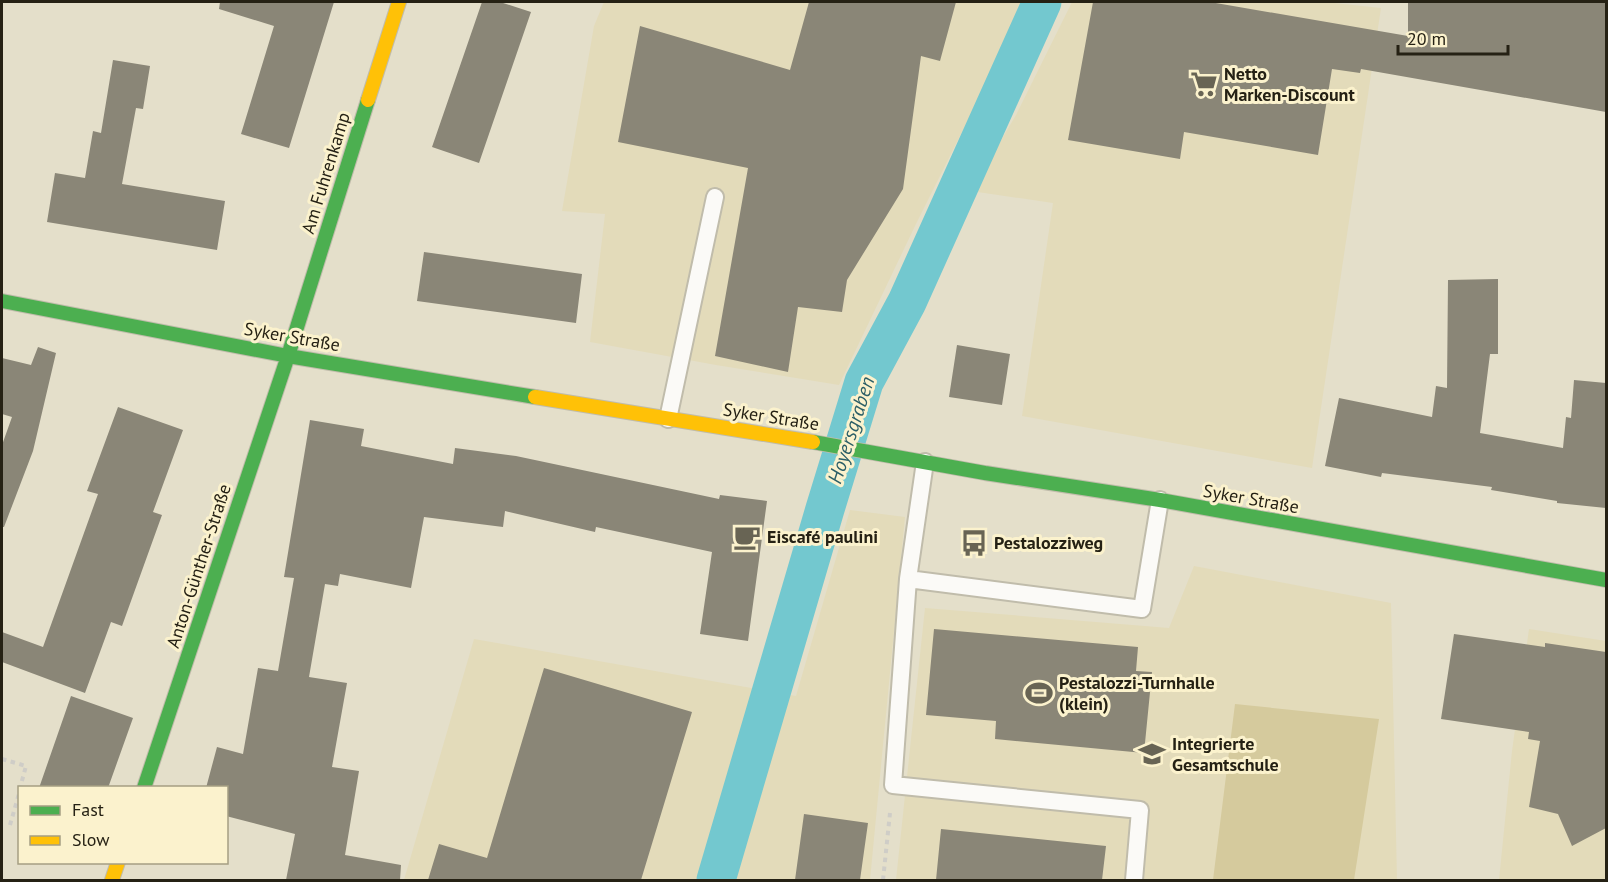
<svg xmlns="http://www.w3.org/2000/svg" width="1608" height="882" font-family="'PT Sans',sans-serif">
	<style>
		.built { fill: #e3dbba }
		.green { fill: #d5ca9d }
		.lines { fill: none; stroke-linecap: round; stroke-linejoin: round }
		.canal { stroke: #73c8cf; stroke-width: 39 }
		.building { fill: #8a8677 }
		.lane-casing { stroke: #c0bcab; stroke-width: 20 }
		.fast-casing { stroke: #c0bcab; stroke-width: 16 }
		.slow-casing { stroke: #c0bcab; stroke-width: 16 }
		.path { stroke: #cfcdc7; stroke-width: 4; stroke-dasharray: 4.5 4.5; stroke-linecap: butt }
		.lane { stroke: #fbfaf7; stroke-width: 16 }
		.fast { stroke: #4caf50; stroke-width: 14 }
		.slow { stroke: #ffc107; stroke-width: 14 }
		.labels { text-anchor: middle; stroke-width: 6; stroke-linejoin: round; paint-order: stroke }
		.poi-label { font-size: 18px; font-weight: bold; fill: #252114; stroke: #fbf2cd; text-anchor: start }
		.street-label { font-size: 18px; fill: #252114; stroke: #fbf2cd }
		.water-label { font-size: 20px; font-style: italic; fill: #2c5f67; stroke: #fbf2cd }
	</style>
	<rect width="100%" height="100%" fill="#e4dfca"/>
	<!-- built -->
	<path class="built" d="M604 2H1027L915 226 839 385 716 365 590 342 605 214 562 211 594 26Z
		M1072 2H1325L1381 8 1312 468 1022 416 1053 203 971 191 1016 115Z
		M850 510 905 517 870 880H404L474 639 796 696Z
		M1194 566 1391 603 1397 880H896L925 608 1169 628Z
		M1529 629 1606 641V880H1499L1512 751Z"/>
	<!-- green -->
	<path class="green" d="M1235 704 1379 719 1354 880H1213Z"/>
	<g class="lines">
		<!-- canal -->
		<path class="canal" d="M716 880 825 509 864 382 907 302 1042 2"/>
	</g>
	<!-- building -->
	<path class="building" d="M220 2H334L289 148 241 134 274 26 219 9Z
		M482 2H500L531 12 479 163 432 147Z
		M809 2H956L940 61 921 56 903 189 847 280 842 312 798 307 788 372 715 356 748 168 618 142 640 26 790 70Z
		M1093 2H1210L1408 36V2H1606V112L1361 69 1360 73 1332 69 1318 155 1184 132 1180 159 1068 140Z
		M113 60 150 66 143 109 136 108 122 184 225 201 217 250 47 222 55 173 85 178 93 131 101 133Z
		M424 252 582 274 576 323 417 301Z
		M1498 279V354H1490L1480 433 1563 448 1566 417 1571 418 1574 380 1606 383V508L1557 503V501L1491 490 1492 487 1382 473 1381 477 1325 466 1339 398 1432 417 1436 386 1447 388 1448 280Z
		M957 345 1010 354 1002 405 949 397Z
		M38 347 56 353 33 451 4 527H2V445L12 417 2 414V358L31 365Z
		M118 407 183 430 153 512 162 515 122 626 111 622 85 693 2 662V632L43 647 98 494 87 491Z
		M310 420 364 429 361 446 453 464 455 448 516 456 719 499 720 495 767 501 748 641 700 634 712 552 596 527 595 532 505 511 503 527 424 517 411 588 340 574 338 586 325 584 309 677 347 683 332 767 359 771 345 855 401 865 400 880H286L295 834 226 816V788H206L217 747 243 754 258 668 278 671 294 578 284 577Z
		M934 629 1138 647 1136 671 1152 672 1144 753 995 739 996 721 926 715Z
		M1454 634 1545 647V643L1606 652V828L1572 846 1558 814 1529 807 1540 741 1528 739 1529 732 1441 719Z
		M544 668 692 712 641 880H428L439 844 487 858Z
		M71 696 133 718 108 788H39Z
		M804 814 868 823 860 880H795Z
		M941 829 1106 846 1102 880H936Z"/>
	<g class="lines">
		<defs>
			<path id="lane" d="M668 419 715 197
				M925 462 908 579 893 785 1140 810 1134 880
				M908 579 1142 609 1160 500"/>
			<path id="fast" d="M2 301 288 356 535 397
				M813 442 985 473 1160 500 1606 580
				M144 788 288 356 368 100"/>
			<path id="slow" d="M368 100 399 2
				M535 397 813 442
				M112 880 118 862"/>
		</defs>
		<!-- lane casing -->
		<use href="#lane" class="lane-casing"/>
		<!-- fast casing -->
		<use href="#fast" class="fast-casing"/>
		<!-- slow casing -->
		<use href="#slow" class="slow-casing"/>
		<!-- path -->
		<path class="path" d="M2 759 26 766 20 788
			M10 825 20 790
			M883 880 890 813"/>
		<!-- lane -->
		<use href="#lane" class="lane"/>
		<!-- fast -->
		<use href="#fast" class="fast"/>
		<!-- slow -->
		<use href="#slow" class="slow"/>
	</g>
	<!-- icons -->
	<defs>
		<symbol id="supermarket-bare" viewBox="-9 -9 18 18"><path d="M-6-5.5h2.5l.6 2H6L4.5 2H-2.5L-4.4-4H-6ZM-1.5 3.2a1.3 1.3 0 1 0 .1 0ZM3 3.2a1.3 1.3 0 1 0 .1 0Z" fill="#686454" stroke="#fbf2cd" stroke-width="2.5" paint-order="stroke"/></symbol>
		<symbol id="cafe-bare" viewBox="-9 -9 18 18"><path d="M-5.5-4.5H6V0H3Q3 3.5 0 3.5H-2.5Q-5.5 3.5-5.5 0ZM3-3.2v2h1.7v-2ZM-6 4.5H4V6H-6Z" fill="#686454" stroke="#fbf2cd" stroke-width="2.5" paint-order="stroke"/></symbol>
		<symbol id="bus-bare" viewBox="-9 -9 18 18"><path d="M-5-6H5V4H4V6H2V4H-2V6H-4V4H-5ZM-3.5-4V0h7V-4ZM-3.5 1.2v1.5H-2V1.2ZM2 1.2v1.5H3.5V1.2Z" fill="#686454" stroke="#fbf2cd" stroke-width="2.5" paint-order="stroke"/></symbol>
		<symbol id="stadium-bare" viewBox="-9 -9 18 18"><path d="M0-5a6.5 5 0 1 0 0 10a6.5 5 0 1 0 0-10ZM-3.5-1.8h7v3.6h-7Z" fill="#686454" stroke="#fbf2cd" stroke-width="2.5" paint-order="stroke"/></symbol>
		<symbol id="school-bare" viewBox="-9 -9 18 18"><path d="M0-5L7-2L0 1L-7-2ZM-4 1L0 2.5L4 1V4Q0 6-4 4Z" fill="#686454" stroke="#fbf2cd" stroke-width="2.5" paint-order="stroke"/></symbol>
	</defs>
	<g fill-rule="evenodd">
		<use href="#supermarket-bare" x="1185" y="65" width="38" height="38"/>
		<use href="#cafe-bare" x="728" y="518" width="38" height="38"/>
		<use href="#bus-bare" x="955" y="524" width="38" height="38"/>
		<use href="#stadium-bare" x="1020" y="674" width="38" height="38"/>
		<use href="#school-bare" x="1133" y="735" width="38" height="38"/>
	</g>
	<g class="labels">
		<!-- poi labels -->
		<g class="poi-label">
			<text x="1224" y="80">Netto<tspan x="1224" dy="21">Marken-Discount</tspan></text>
			<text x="767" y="543">Eiscafé paulini</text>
			<text x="994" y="549">Pestalozziweg</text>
			<text x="1059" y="689">Pestalozzi-Turnhalle<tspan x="1059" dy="21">(klein)</tspan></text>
			<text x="1172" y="750">Integrierte<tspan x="1172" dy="21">Gesamtschule</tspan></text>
		</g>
		<!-- street labels -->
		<g class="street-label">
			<text transform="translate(326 173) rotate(-73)" y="6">Am Fuhrenkamp</text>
			<text transform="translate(292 337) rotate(10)" y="6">Syker Straße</text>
			<text transform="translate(771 417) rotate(9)" y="6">Syker Straße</text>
			<text transform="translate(1251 499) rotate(10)" y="6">Syker Straße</text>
			<text transform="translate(199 566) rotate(-72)" y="6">Anton-Günther-Straße</text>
		</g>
		<!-- water labels -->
		<g class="water-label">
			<text transform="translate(851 430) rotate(-72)" y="7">Hoyersgraben</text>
		</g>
	</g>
	<!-- border -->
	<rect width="1608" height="882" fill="none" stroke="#252114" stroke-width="6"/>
	<!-- legend -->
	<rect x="18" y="786" width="210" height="78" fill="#fbf2cd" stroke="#a59e83" stroke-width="1.5"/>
	<rect x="30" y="806" width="30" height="9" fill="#4caf50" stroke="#a59e83" stroke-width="1.5"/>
	<text x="72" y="816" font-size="18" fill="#252114">Fast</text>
	<rect x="30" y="836" width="30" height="9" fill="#ffc107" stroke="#a59e83" stroke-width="1.5"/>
	<text x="72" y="846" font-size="18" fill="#252114">Slow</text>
	<!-- scale -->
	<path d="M1398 45v9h110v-9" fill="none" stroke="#252114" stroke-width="3"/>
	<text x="1407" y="45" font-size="18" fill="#252114" stroke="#fbf2cd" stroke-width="4.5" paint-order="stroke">20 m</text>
</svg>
